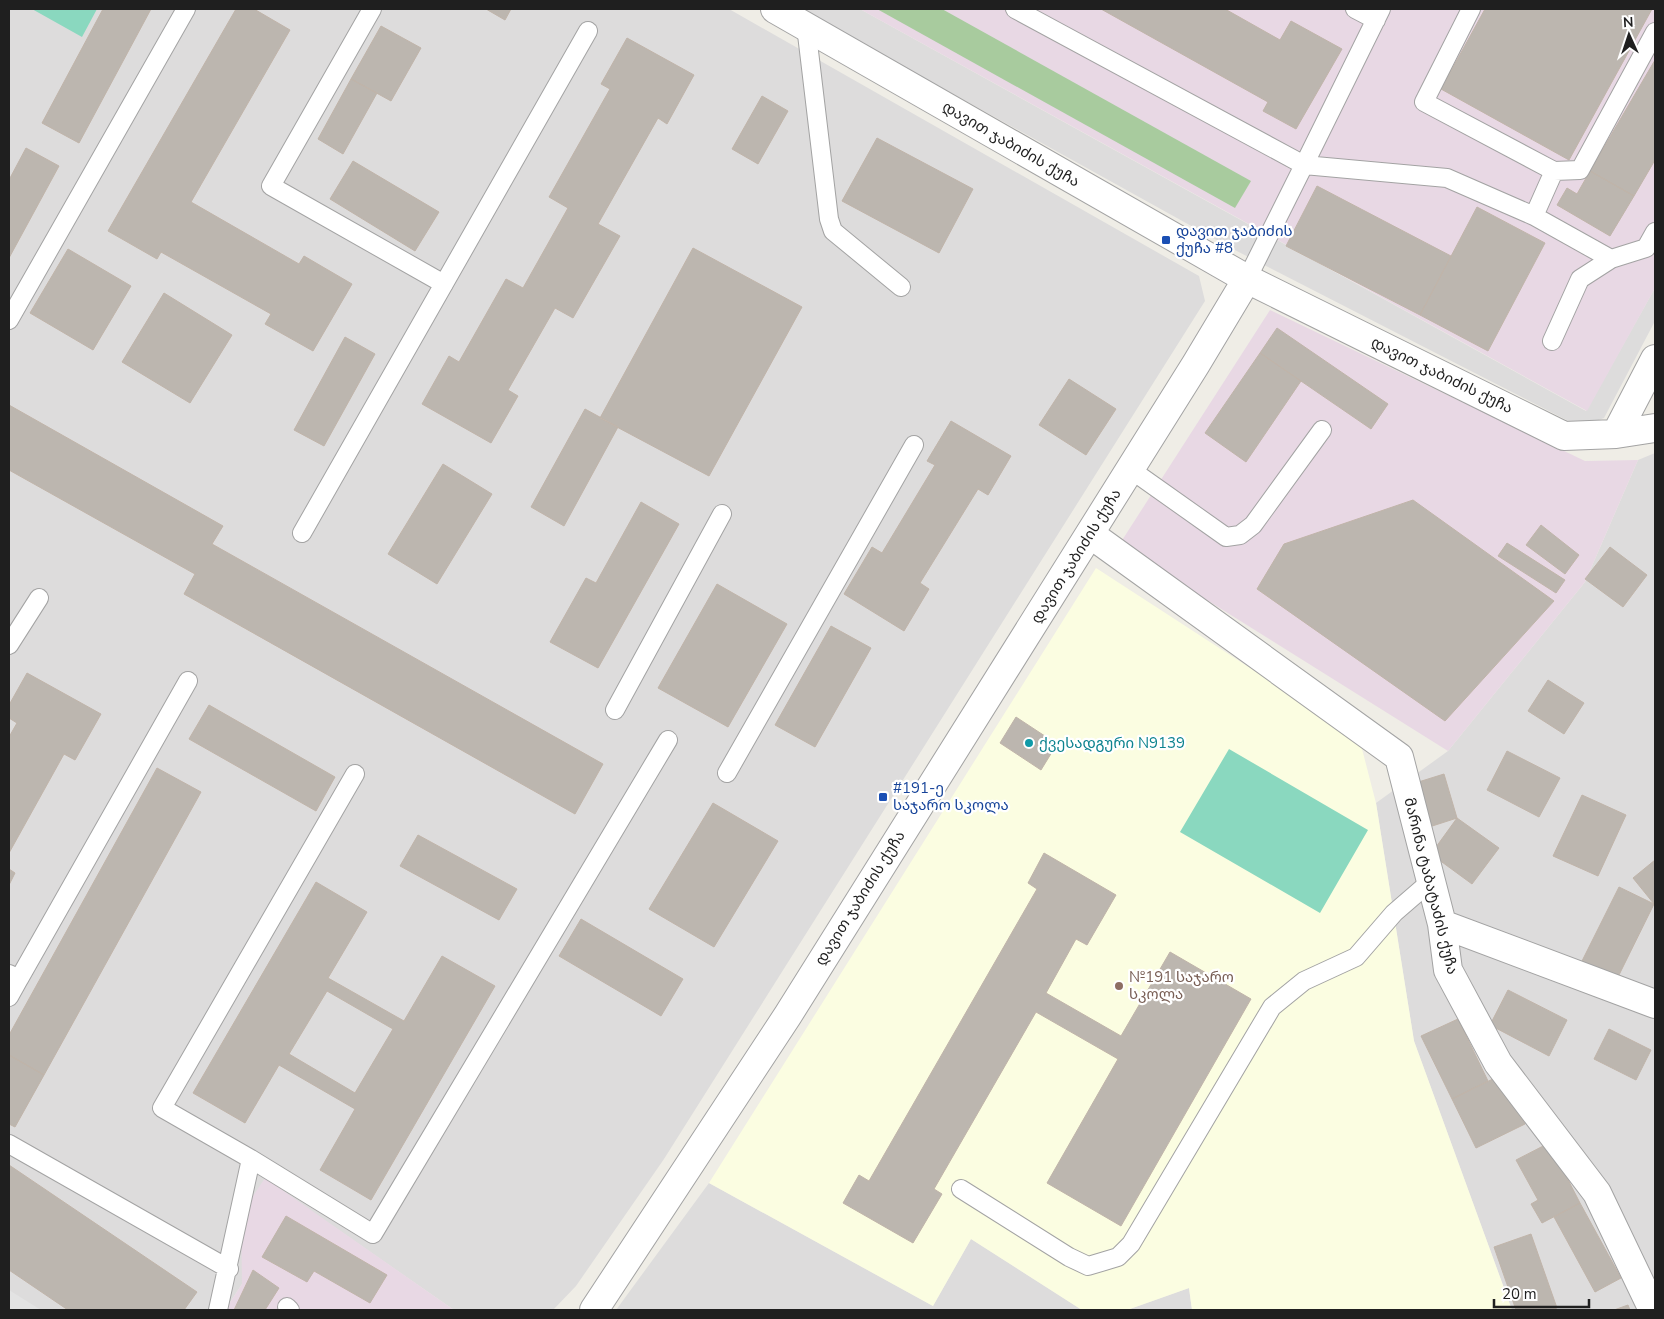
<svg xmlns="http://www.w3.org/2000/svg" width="1664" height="1319" font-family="'Nunito Sans','Noto Sans Georgian',sans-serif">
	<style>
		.residential { fill: #dddcdc }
		.industrial { fill: #e8d8e4 }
		.education { fill: #fbfde1 }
		.forest { fill: #a8cb9e }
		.pitch { fill: #8ad8bf }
		.parking { fill: #e3e3e3 }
		.building { fill: #bcb6af; stroke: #c0b4a9; fill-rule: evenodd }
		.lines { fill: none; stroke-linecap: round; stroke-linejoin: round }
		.service-casing { stroke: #a3a3a3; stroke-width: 20 }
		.minor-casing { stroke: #a3a3a3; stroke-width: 30 }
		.tertiary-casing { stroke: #a3a3a3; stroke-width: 30 }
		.service { stroke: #fff; stroke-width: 18 }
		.minor { stroke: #fff; stroke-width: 28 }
		.tertiary { stroke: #fff; stroke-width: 28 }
		.transit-dot { fill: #1a4fb4; stroke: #fff; stroke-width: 2 }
		.culture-dot { fill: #0f9aa8; stroke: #fff; stroke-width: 2 }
		.education-dot { fill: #8d6e63; stroke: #fff; stroke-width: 2 }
		.labels { text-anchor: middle; stroke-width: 4.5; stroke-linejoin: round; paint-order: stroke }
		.street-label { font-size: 15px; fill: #1f1f1f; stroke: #fff }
		.transit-label { font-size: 15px; fill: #164399; stroke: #fff; text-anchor: start }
		.culture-label { font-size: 15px; fill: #0d838f; stroke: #fff; text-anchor: start }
		.education-label { font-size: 15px; fill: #785e54; stroke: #fff; text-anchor: start }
	</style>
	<rect width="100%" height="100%" fill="#efede6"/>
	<!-- residential -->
	<path class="residential" d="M9 9H729L1199 276 1205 301 664 1159 576 1286 553 1310H454L265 1179 242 1214V1284L225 1310H9Z
		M800 9H860L1586 411 1655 288V321L1604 418 1580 427 1231 248Z
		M1655 453V1310H1512L1414 1041 1376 803 1448 751 1585 582 1638 460Z
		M709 1183 933 1306 971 1239 1082 1310H616Z
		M1189 1288 1192 1310H1127Z"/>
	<!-- industrial -->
	<path class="industrial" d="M860 9H1655V288L1587 411Z
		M1270 310 1585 461 1638 460 1585 582 1448 751 1119 545Z
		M265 1178 454 1310H225L242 1284 241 1214Z"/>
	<!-- education -->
	<path class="education" d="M1096 568 1347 731 1361 745 1376 803 1414 1041 1512 1310H1192L1189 1288 1127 1310H1082L971 1239 933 1306 709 1183Z"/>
	<!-- forest -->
	<path class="forest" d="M877 9H942L1251 181 1235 208Z"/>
	<!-- pitch -->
	<path class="pitch" d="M32 9H97L82 37Z
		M1229 749 1368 830 1320 913 1180 832Z"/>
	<!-- parking -->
	<path class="parking" d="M9 1290 41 1310H9Z"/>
	<!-- building -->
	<path class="building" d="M103 9H151L79 143 42 123Z
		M236 9H254L290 30 191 202 299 264 304 256 352 284 313 351 265 324 271 314 161 252 157 259 108 231Z
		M486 9H511L505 20Z
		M1101 9H1225L1280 40 1291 21 1342 49 1296 129 1263 111 1268 102Z
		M1485 9H1652L1569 160 1441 89Z
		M381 26 421 48 391 101 351 79Z
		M627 38 694 75 667 124 658 118 598 224 620 236 573 318 555 308 508 390 518 396 491 443 422 404 449 356 459 362 506 279 523 288 568 208 549 197 610 89 601 84Z
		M1655 60V160L1634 196 1590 171Z
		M351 79 377 93 343 154 318 139Z
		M762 96 788 111 758 164 732 149Z
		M877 138 973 189 939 253 842 201Z
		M26 148 59 166 9 258V180Z
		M353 161 439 212 415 251 330 199Z
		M1590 171 1634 196 1610 236 1557 205 1567 188 1577 194Z
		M1317 186 1451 256 1420 315 1286 246Z
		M1477 207 1545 243 1488 351 1420 315Z
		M693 248 802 307 709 476 600 418Z
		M68 249 131 286 93 350 30 313Z
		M164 293 232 335 190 403 122 362Z
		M1277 328 1388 404 1371 429 1260 353Z
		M345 337 375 354 324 446 294 430Z
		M1260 353 1301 381 1246 462 1205 433Z
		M1069 379 1116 409 1086 455 1039 425Z
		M9 405 223 526 212 544 603 764 575 814 184 594 195 574 9 470Z
		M585 409 618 427 564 526 531 507Z
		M951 421 1011 456 988 495 978 489 920 583 929 589 904 631 844 594 872 547 882 553 935 465 927 461Z
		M443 464 492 494 437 584 388 554Z
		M1413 500 1554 601 1445 721 1257 589 1284 544Z
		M641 502 679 524 598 668 550 642 586 578 596 583Z
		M1541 525 1579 555 1565 574 1526 545Z
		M1507 543 1565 580 1556 593 1498 556Z
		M1610 547 1647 575 1623 607 1585 579Z
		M717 584 787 624 728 727 658 688Z
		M831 626 871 648 815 747 775 725Z
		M27 673 101 714 75 760 64 754 9 853V737L17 723 9 718V705Z
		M1548 680 1584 703 1564 734 1528 711Z
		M209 705 335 777 316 811 189 739Z
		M1016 717 1057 744 1041 770 1000 743Z
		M1507 751 1560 778 1539 817 1487 790Z
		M157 768 201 792 44 1075 9 1055V1035Z
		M1444 774 1457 818 1426 828 1412 784Z
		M1582 795 1626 815 1598 876 1553 856Z
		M713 803 778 841 714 947 649 909Z
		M1457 818 1499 848 1472 884 1431 854Z
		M418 835 517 889 499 920 400 866Z
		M1044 853 1116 895 1087 945 1076 939 1046 993 1121 1036 1170 952 1251 999 1121 1226 1047 1183 1118 1059 1036 1012 934 1189 942 1194 913 1243 843 1203 859 1175 869 1181 1037 889 1028 883Z
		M1655 860V902L1654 904 1633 878Z
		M9 869 15 873 9 885Z
		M316 882 367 912 328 978 404 1021 442 956 495 986 371 1200 320 1170 355 1109 279 1065 245 1123 193 1093ZM327 991 393 1029 355 1093 289 1054Z
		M1619 887 1654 904 1616 981 1581 963Z
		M581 919 683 979 661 1016 559 956Z
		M1508 990 1567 1020 1549 1056 1490 1025Z
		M1458 1019 1488 1081 1452 1099 1421 1036Z
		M1609 1029 1651 1050 1636 1080 1594 1059Z
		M9 1055 44 1075 15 1127 9 1124Z
		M1501 1075 1525 1124 1476 1148 1452 1099Z
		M1549 1143 1580 1203 1542 1223 1531 1204 1538 1200 1516 1160Z
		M9 1165 197 1292 184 1310H68L9 1270Z
		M1580 1203 1621 1278 1595 1292 1554 1217Z
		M286 1216 387 1275 370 1303 314 1271 307 1282 262 1257Z
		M1531 1234 1557 1308 1550 1310H1516L1494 1247Z
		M253 1270 279 1288 265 1310H234Z
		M1628 1305 1630 1310H1614Z"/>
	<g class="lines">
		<defs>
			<path id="service" d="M372 9 271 186 444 284
				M1015 9 1304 165 1247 279
				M1355 9 1376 20
				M1381 9 1304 165 1447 178 1534 216 1554 171 1424 102 1471 9
				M806 26 829 219 833 231 901 287
				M1554 171 1580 170 1655 32
				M1534 216 1611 259 1580 279 1552 341
				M1611 259 1646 248 1655 232
				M9 320 186 9
				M1130 469 1226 537 1240 535 1253 525 1322 430
				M302 533 588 31
				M9 645 39 598
				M615 710 722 514
				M727 773 914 445
				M9 974 19 979 188 681
				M9 997 19 979
				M9 1144 229 1269
				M251 1159 162 1108 355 774
				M961 1189 1069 1257 1088 1266 1118 1257 1131 1244 1272 1007 1304 981 1356 957 1394 913 1431 881
				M287 1307 290 1310
				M218 1310 251 1159 373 1234 668 740"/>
			<path id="minor" d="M1247 279 1564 436 1616 434 1655 428
				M1616 434 1655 359
				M1090 534 1399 757 1442 924 1448 970 1498 1063 1597 1193 1653 1310
				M1442 924 1655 1004"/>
			<path id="tertiary" d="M594 1310 788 1015 1196 364 1247 279 775 9"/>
		</defs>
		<!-- service casing -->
		<use href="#service" class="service-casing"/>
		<!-- minor casing -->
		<use href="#minor" class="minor-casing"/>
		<!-- tertiary casing -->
		<use href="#tertiary" class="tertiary-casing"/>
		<!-- service -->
		<use href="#service" class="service"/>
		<!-- minor -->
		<use href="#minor" class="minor"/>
		<!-- tertiary -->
		<use href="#tertiary" class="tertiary"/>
	</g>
	<!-- markers -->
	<g class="transit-dot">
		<rect x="1161" y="235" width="10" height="10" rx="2.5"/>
		<rect x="878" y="792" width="10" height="10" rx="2.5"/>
	</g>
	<circle class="culture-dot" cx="1029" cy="743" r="5"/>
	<circle class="education-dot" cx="1119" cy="986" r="5"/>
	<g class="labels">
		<!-- street labels -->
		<g class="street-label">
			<text transform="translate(1011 144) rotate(30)" y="5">დავით ჯაბიძის ქუჩა</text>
			<text transform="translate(1442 375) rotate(26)" y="5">დავით ჯაბიძის ქუჩა</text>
			<text transform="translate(1076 556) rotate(-58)" y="5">დავით ჯაბიძის ქუჩა</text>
			<text transform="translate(1431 886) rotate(76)" y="5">მარინა ტაბატაძის ქუჩა</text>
			<text transform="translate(860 898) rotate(-58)" y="5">დავით ჯაბიძის ქუჩა</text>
		</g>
		<!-- transit labels -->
		<g class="transit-label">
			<text x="1176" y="236">დავით ჯაბიძის<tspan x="1176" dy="17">ქუჩა #8</tspan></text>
			<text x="893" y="793">#191-ე<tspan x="893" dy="17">საჯარო სკოლა</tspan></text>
		</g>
		<!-- culture labels -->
		<g class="culture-label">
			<text x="1039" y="748">ქვესადგური N9139</text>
		</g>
		<!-- education labels -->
		<g class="education-label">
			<text x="1129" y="982">№191 საჯარო<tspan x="1129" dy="17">სკოლა</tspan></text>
		</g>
	</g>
	<!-- border -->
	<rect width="1664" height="1319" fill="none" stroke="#1f1f1f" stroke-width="20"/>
	<!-- north arrow -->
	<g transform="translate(1629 35) rotate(357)" stroke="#ffffff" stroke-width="4" paint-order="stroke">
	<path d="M0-4L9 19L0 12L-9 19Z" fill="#1f1f1f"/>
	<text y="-8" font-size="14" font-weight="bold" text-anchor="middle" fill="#1f1f1f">N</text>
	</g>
	<!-- scale -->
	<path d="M1494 1299v8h95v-8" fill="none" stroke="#1f1f1f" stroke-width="2.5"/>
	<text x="1502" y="1299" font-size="15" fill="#1f1f1f" stroke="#ffffff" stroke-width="4" paint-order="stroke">20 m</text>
</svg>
